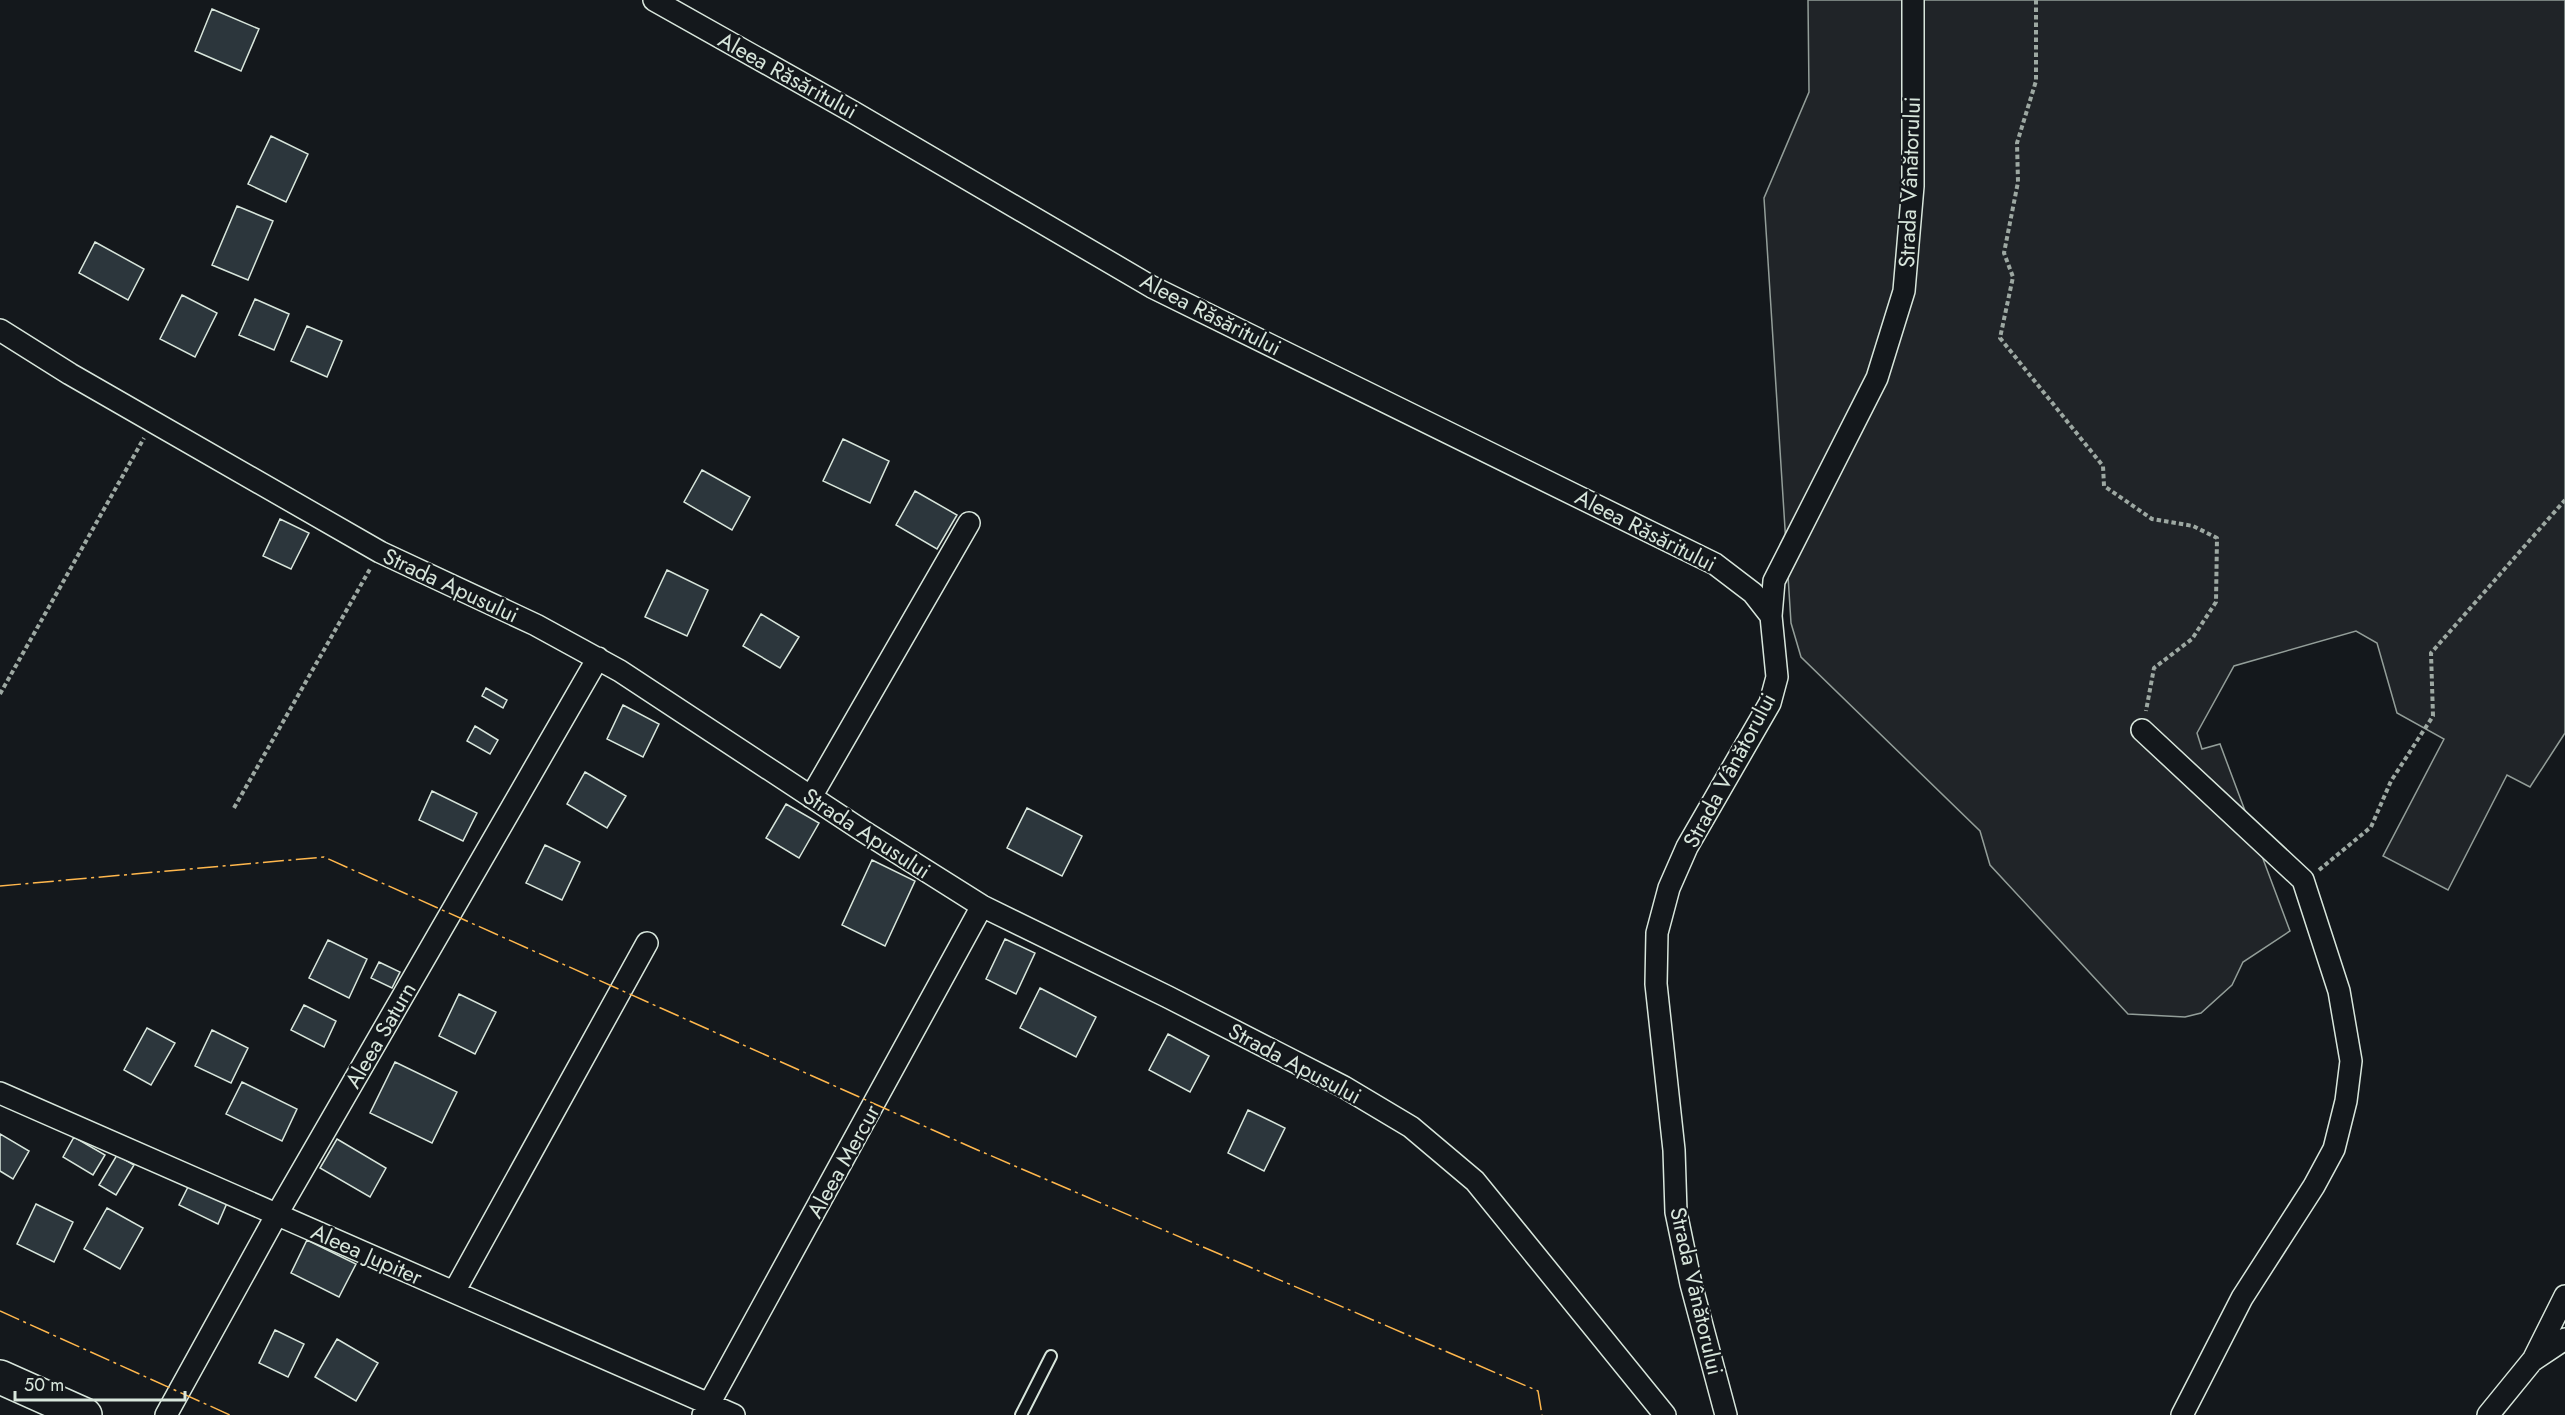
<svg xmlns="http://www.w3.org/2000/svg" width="2565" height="1415" font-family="Jost,sans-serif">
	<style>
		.green { fill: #202428; stroke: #939e99; stroke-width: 1.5 }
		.building { fill: #2c363c; stroke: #d8e6dc; stroke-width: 1.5 }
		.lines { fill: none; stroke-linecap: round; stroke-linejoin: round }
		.lane-casing { stroke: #d8e6dc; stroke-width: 14 }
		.street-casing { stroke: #d8e6dc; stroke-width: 24 }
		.highway-casing { stroke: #d8e6dc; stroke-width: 36 }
		.path { stroke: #9da8a2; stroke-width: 4; stroke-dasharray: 4.5 3; stroke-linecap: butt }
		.lane { stroke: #14181c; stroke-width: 10 }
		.street { stroke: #14181c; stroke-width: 21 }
		.highway { stroke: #14181c; stroke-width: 33 }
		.power { stroke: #ffb74d; stroke-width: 1.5; stroke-dasharray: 21 4.5 3 4.5; stroke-linecap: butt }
		.labels { text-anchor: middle; stroke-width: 4.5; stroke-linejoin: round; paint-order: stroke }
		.street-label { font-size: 22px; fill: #d8e6dc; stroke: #14181c }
	</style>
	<rect width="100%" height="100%" fill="#14181c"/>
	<!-- green -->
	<path class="green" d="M1808 0H2565V733L2530 787 2507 775 2448 890 2383 856 2444 739 2397 713 2377 643 2356 631 2234 666 2197 733 2202 749 2220 744 2290 931 2243 962 2232 985 2201 1013 2185 1017 2128 1014 1990 865 1980 831 1801 657 1791 623 1764 198 1809 92Z"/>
	<!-- building -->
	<path class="building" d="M212 9 259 29 241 71 195 51Z
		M271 136 308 154 286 202 248 184Z
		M237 206 273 221 248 280 212 265Z
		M95 242 144 269 128 300 79 273Z
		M182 295 217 313 195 357 160 339Z
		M255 299 289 314 274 350 239 335Z
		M307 326 342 341 327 377 291 361Z
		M843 439 889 461 870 503 823 481Z
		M702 470 750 497 732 530 684 502Z
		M915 491 957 515 937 549 896 525Z
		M280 519 309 533 291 569 263 556Z
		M667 570 708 590 687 636 645 617Z
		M761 614 799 637 780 668 743 646Z
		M486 688 507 700 503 708 482 696Z
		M623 705 659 724 643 757 607 739Z
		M475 726 498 740 490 754 467 741Z
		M585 772 626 796 607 828 567 804Z
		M432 791 477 813 463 841 419 820Z
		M786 804 819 823 799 858 766 838Z
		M1027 808 1082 836 1062 876 1007 848Z
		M545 845 580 862 562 900 526 883Z
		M872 860 915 881 885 946 842 925Z
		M1005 939 1035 953 1016 994 986 979Z
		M328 940 367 959 349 998 309 978Z
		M379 962 400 972 392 988 371 978Z
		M1040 988 1096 1017 1076 1057 1020 1028Z
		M459 994 496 1012 475 1054 439 1036Z
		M304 1005 336 1021 324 1047 291 1030Z
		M147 1028 175 1043 151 1085 124 1070Z
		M212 1030 248 1048 231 1083 195 1066Z
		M1168 1034 1209 1056 1190 1092 1149 1070Z
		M395 1062 457 1092 432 1143 370 1113Z
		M242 1082 297 1109 282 1141 226 1114Z
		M1248 1110 1285 1128 1264 1171 1228 1153Z
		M0 1134 29 1151 13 1179 0 1171Z
		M74 1137 105 1155 93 1175 63 1157Z
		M337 1139 386 1168 370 1197 320 1168Z
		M117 1155 134 1165 116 1195 99 1185Z
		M189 1185 227 1203 218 1224 179 1205Z
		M36 1204 73 1222 54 1262 17 1244Z
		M107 1208 143 1228 120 1269 84 1249Z
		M307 1240 356 1264 339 1297 291 1273Z
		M275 1330 304 1344 288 1377 259 1363Z
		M337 1339 378 1363 356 1401 315 1377Z"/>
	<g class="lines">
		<defs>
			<path id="lane" d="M1021 1415 1051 1356"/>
			<path id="street" d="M654 0 853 112 1152 287 1715 564 1753 593 1771 616
				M0 330 70 374 380 552 536 625 620 671 863 831 982 906 1168 997 1344 1087 1411 1127 1475 1181 1665 1415
				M2142 730 2303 880 2339 991 2351 1061 2346 1101 2334 1149 2314 1186 2242 1298 2182 1415
				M811 797 969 523
				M0 1093 734 1415
				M454 1292 647 943
				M2534 1358 2565 1296
				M166 1415 277 1214 598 658
				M703 1415 982 906
				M1726 1415 1691 1284 1676 1212 1674 1150 1656 984 1657 933 1669 888 1687 847 1770 703 1777 677 1771 616 1774 581 1877 378 1904 291 1913 186V0
				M2488 1415 2532 1361 2565 1339"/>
			<path id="highway" d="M0 1377 85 1415"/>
		</defs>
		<!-- lane casing -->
		<use href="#lane" class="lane-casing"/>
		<!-- street casing -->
		<use href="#street" class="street-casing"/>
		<!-- highway casing -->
		<use href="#highway" class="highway-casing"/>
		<!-- path -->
		<path class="path" d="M2036 0V81L2017 143 2018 182 2004 253 2013 277 2000 338 2103 466 2104 486 2152 519 2193 526 2217 538 2216 602 2192 639 2154 668 2146 711
			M0 694 144 438
			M234 808 370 569
			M2319 870 2371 827 2391 781 2433 716 2431 653 2565 500"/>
		<!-- lane -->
		<use href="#lane" class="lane"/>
		<!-- street -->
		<use href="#street" class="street"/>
		<!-- highway -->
		<use href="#highway" class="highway"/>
		<!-- power -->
		<path class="power" d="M0 886 324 857 973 1148 1538 1391 1542 1415
			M0 1311 230 1415"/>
	</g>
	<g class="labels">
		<!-- street labels -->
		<g class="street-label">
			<text transform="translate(788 75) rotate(29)" y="8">Aleea Răsăritului</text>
			<text transform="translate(1909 182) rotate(-88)" y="8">Strada Vânătorului</text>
			<text transform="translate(1211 314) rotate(27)" y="8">Aleea Răsăritului</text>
			<text transform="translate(1646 530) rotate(27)" y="8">Aleea Răsăritului</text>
			<text transform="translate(451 585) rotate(25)" y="8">Strada Apusului</text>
			<text transform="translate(1729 770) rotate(-62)" y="8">Strada Vânătorului</text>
			<text transform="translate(867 833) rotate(33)" y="8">Strada Apusului</text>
			<text transform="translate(380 1035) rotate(-60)" y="8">Aleea Saturn</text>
			<text transform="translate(1295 1063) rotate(28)" y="8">Strada Apusului</text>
			<text transform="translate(843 1161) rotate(-61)" y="8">Aleea Mercur</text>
			<text transform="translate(367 1254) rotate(24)" y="8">Aleea Jupiter</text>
			<text transform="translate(1697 1291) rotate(77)" y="8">Strada Vânătorului</text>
		</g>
	</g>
	<!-- scale -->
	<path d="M15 1391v9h170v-9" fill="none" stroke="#d8e6dc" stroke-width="3"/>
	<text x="24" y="1391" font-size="18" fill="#d8e6dc" stroke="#14181c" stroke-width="4.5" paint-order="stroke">50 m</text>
</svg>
